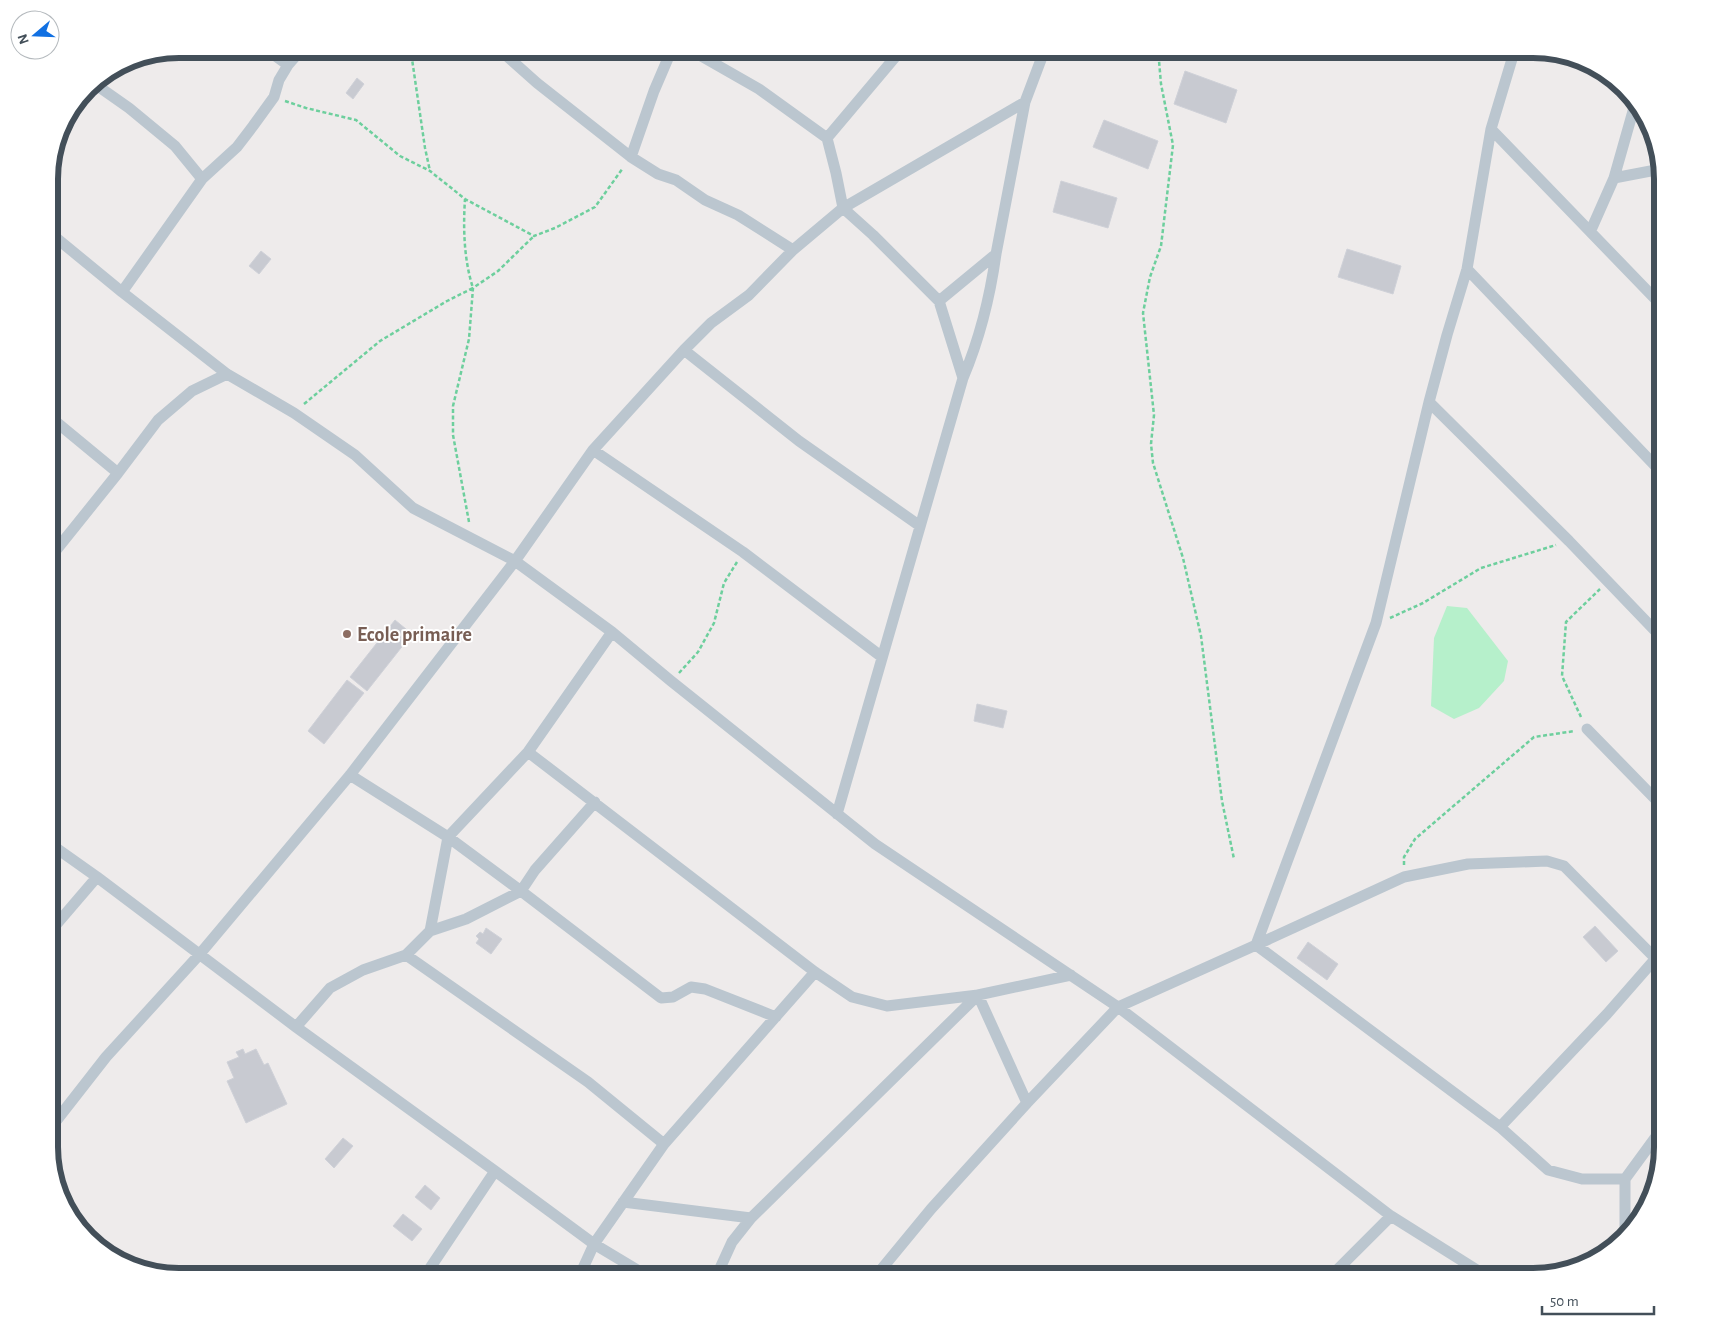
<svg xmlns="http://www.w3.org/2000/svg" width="1712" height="1326" font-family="'Alegreya Sans',sans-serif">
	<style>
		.green { fill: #b6f0cb }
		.building { fill: #c8cad1; stroke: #cfd1d8 }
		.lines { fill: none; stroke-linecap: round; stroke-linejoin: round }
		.path { stroke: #6dcf9d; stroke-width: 2.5; stroke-dasharray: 4 2.5; stroke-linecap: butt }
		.minor { stroke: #bbc6cf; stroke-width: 11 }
		.education-dot { fill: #8d6e63; stroke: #fff; stroke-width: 2 }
		.labels { text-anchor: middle; stroke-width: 4; stroke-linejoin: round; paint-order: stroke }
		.education-label { font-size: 20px; font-weight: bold; fill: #785e54; stroke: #fff; text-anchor: start }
		.rim { fill: none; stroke: #434f59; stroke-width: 6 }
	</style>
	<rect width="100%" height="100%" fill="#eeebeb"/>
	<!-- green -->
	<path class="green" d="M1447 606 1467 608 1508 661 1504 681 1479 708 1454 719 1431 706 1434 638Z"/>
	<!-- building -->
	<path class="building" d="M1185 71 1237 90 1226 123 1174 104Z
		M357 78 364 84 353 99 346 93Z
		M1104 120 1158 141 1148 169 1093 147Z
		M1061 181 1117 198 1108 228 1053 212Z
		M1347 249 1401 266 1393 294 1338 277Z
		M261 251 271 259 259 274 249 266Z
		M395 620 412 634 367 691 350 677Z
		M347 680 364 693 324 744 308 731Z
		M977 704 1007 711 1003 728 974 721Z
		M1595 926 1618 951 1606 962 1583 937Z
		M486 928 502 939 491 954 476 943 479 939 476 936 480 932 483 934Z
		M1308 942 1338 964 1327 980 1297 958Z
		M243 1049 245 1054 256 1049 264 1065 268 1063 287 1104 246 1123 227 1081 234 1078 227 1062 239 1057 236 1052Z
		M343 1138 353 1146 334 1168 325 1159Z
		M425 1185 440 1198 431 1210 415 1197Z
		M403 1214 422 1229 412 1241 393 1226Z"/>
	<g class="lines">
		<!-- path -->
		<path class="path" d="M409 49 412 59 425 148 430 171
			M1158 49 1161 84 1173 145 1161 246 1150 277 1143 313 1154 415 1151 444 1153 463 1183 558 1201 636 1222 801 1234 859
			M285 101 306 108 356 120 400 156 430 171 465 199 534 236 555 228 595 207 623 168
			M304 404 380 341 447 301 473 288C464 260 463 229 465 199
			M469 522 453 435V406L469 339 473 288 498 271 534 236
			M1390 618 1423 603 1481 568 1556 545
			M679 673 698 652 714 623 724 583 737 562
			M1581 717 1562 676 1566 622 1600 589
			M1404 865V857L1415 839 1534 737 1575 731"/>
		<!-- minor -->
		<path class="minor" d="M266 49 288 65
			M499 49 537 83 631 157 658 174 676 180 705 200 738 215 793 250
			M689 49 759 89 827 138
			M92 82 129 108 175 146 202 179
			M1635 106 1651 124
			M1491 129 1663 307
			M631 157 654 91 672 49
			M1614 178 1661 169
			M1591 230 1614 178 1635 104
			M49 232 122 292 227 374 294 413 355 455 413 508 515 561 612 632 671 681 875 844 1118 1007 1391 1216 1488 1277
			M1467 269 1663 474
			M122 292 202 179 237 147 253 126 274 97 279 80 288 65 302 49
			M939 301 873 235 843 208 1025 102
			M684 350 799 441 920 526
			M963 378C980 338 990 297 996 254
			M1429 402 1569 541 1663 639
			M49 416 118 473
			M593 450 743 552 882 657
			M49 559 118 473 158 420 192 391 227 374
			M1587 729 1663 807
			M528 752 815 972 852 997 887 1006 978 995 1027 1103
			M350 775 448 837 521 891 661 998 673 997 691 987 705 989 776 1017
			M837 814 963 378 939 301 996 254 1025 102 1045 49
			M49 843 97 877 296 1027 495 1171 594 1244 649 1277
			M430 931 466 919 521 891 535 870 595 802
			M49 933 97 877
			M406 955 588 1082 664 1144
			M296 1027 330 988 363 970 406 955 430 931 448 837 528 752 612 632
			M1500 1127 1607 1014 1663 950
			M49 1130 106 1057 199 955 350 775 515 561 593 450 684 350 711 323 749 295 793 250 843 208 836 173 827 138 902 49
			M1625 1179H1582L1548 1170 1500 1127 1256 945 1404 877 1468 864 1547 861 1564 866 1655 958
			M623 1202 751 1218
			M1625 1236V1179L1663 1127
			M424 1277 495 1171
			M562 1277 580 1274
			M579 1277 594 1244 664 1144 815 972
			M716 1277 732 1242 751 1218 978 995 1071 975
			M875 1277 931 1209 1027 1103 1118 1007 1256 945 1376 623 1429 402 1447 335 1467 269 1491 129 1515 49
			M1330 1277 1391 1216"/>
	</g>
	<!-- markers -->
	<circle class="education-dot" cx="347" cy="634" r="5"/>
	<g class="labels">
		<!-- education labels -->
		<g class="education-label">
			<text x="357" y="641">Ecole primaire</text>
		</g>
	</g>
	<!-- crop -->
	<path d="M0 0H1712V1326H0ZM179 58H1533A121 121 0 0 1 1654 179V1147A121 121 0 0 1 1533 1268H179A121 121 0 0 1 58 1147V179A121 121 0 0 1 179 58Z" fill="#fff" fill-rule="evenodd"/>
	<path class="rim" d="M179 58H1533A121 121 0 0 1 1654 179V1147A121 121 0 0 1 1533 1268H179A121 121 0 0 1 58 1147V179A121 121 0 0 1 179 58Z"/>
	<!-- north arrow -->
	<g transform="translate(35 35) rotate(251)"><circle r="24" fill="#ffffff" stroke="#b4b9bd"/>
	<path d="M0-4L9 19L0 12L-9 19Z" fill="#1170e2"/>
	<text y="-8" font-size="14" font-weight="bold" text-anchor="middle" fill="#434f59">N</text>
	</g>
	<!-- scale -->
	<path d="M1542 1306v8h112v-8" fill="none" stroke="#434f59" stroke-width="2.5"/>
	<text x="1550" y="1306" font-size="15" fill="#434f59" stroke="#ffffff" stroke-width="4" paint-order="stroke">50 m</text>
</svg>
